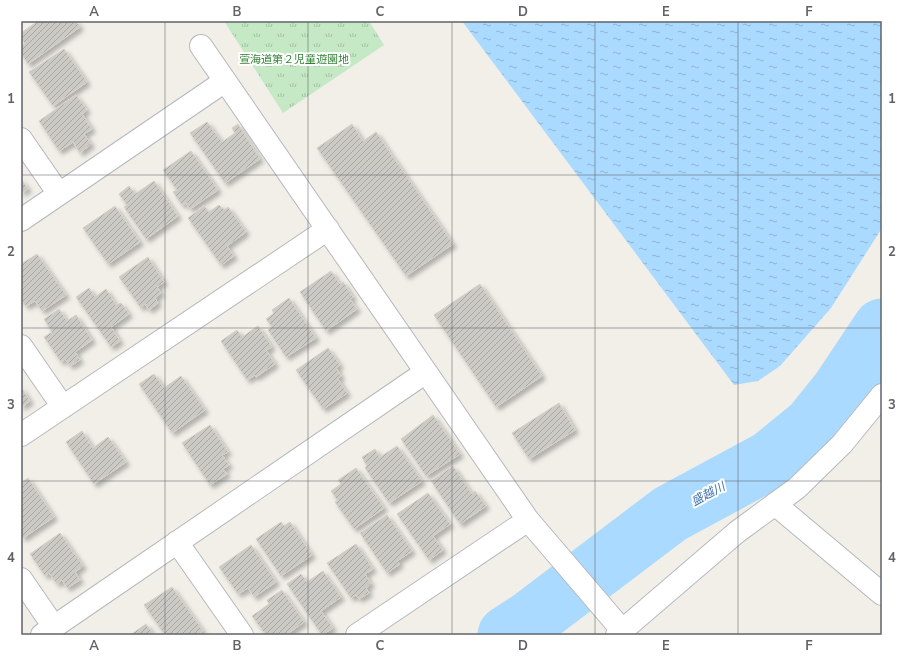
<svg xmlns="http://www.w3.org/2000/svg" width="903" height="656" font-family="'Nunito Sans','Noto Sans JP',sans-serif">
	<style>
		.park { fill: url(#park-tufts) }
		.water { fill: url(#water-ripples) }
		.lines { fill: none; stroke-linecap: round; stroke-linejoin: round }
		.river { stroke: #aadaff; stroke-width: 59 }
		.building { fill: url(#building-hatch); stroke: #d6d1c6; filter: url(#shadow) }
		.street-casing { stroke: #b5b8bc; stroke-width: 24 }
		.secondary-casing { stroke: #b6babf; stroke-width: 24 }
		.street { stroke: #fff; stroke-width: 22 }
		.secondary { stroke: #fff; stroke-width: 22 }
		.grid { fill: none; stroke: #5f6368; stroke-width: 1; stroke-opacity: 0.55 }
		.labels { text-anchor: middle; stroke-width: 4; stroke-linejoin: round; paint-order: stroke }
		.park-label { font-size: 11px; fill: #348238; stroke: #fff }
		.water-label { font-size: 12px; font-style: italic; fill: #4174aa; stroke: #fff }
		.neatline { fill: none; stroke: #5f6368; stroke-width: 1.5 }
		.grid-label { font-size: 13px; text-anchor: middle; font-weight: bold; fill: #5f6368 }
	</style>
	<defs>
		<pattern id="park-tufts" width="24" height="20" patternUnits="userSpaceOnUse"><rect width="24" height="20" fill="#c5e8c5"/><path d="M3 7l-1-3M5 7V3M7 7l1-3M15 17l-1-3M17 17v-4M19 17l1-3" fill="none" stroke="#a3c0a4"/></pattern>
		<pattern id="water-ripples" width="26" height="14" patternUnits="userSpaceOnUse"><rect width="26" height="14" fill="#aadaff"/><path d="M2 4q2-2 4 0t4 0M15 11q2-2 4 0t4 0" fill="none" stroke="#8eb4d2"/></pattern>
		<pattern id="building-hatch" width="6" height="6" patternUnits="userSpaceOnUse"><rect width="6" height="6" fill="#cccac5"/><path d="M-1 1l2-2M0 6l6-6M5 7l2-2" fill="none" stroke="#a9a8a4"/></pattern>
		<filter id="shadow"><feDropShadow dx="3.5" dy="3.5" stdDeviation="2" flood-color="#0004"/></filter>
	</defs>
	<rect width="100%" height="100%" fill="#f1efe8"/>
	<!-- park -->
	<path class="park" d="M224 21H369L384 45 283 113Z"/>
	<!-- water -->
	<path class="water" d="M462 21H882V228L831 308 780 366 758 381 734 385Z"/>
	<g class="lines">
		<!-- river -->
		<path class="river" d="M507 635 530 620 670 514 770 460 812 426 840 391 882 328"/>
	</g>
	<!-- building -->
	<path class="building" d="M38 21H76L80 27 28 64 21 53V46L25 44 21 38V33Z
		M64 49 87 82 53 106 29 72Z
		M76 95 87 110 82 114 92 129 84 134 91 144 80 153 73 142 59 151 39 121Z
		M207 122 222 142 235 133 232 128 238 124 260 159 225 183 190 133Z
		M352 124 363 141 376 132 453 244 406 276 317 148Z
		M191 151 218 190 190 209 186 203 182 205 173 192 177 190 163 170Z
		M21 179 28 189 21 193Z
		M154 181 178 216 146 239 124 207 127 205 119 194 129 186 135 194Z
		M219 205 224 210 228 207 246 232 227 246 234 256 221 265 188 218 204 206 209 212Z
		M115 206 140 242 108 264 83 228Z
		M37 254 66 295 42 311 35 301 26 306 21 300V264Z
		M148 257 164 282 157 287 161 293 155 298 158 303 149 310 145 304 141 308 119 277Z
		M331 271 340 284 343 282 353 297 350 299 357 309 326 331 300 292Z
		M480 284 542 376 496 407 434 315Z
		M89 288 95 297 106 289 116 305 121 303 129 314 111 327 120 341 111 347 76 297Z
		M289 298 316 338 286 357 268 330 272 327 266 319 274 313 272 310Z
		M59 309 67 321 76 315 92 340 75 352 80 360 70 366 65 359 61 362 44 337 52 332 44 319Z
		M258 326 272 347 266 350 275 364 256 377 255 375 247 380 221 341 237 330 242 337Z
		M328 348 340 365 336 368 341 376 338 379 347 393 323 409 296 370Z
		M154 374 164 388 181 376 205 410 172 433 139 384Z
		M21 387 30 401 21 407Z
		M559 403 575 430 529 459 512 433Z
		M433 415 460 454 426 476 401 439Z
		M210 425 228 452 222 455 229 465 223 469 227 474 210 485 182 443Z
		M82 431 93 448 108 437 126 462 94 484 66 442Z
		M397 446 422 481 389 503 365 468 367 466 362 457 375 449 380 457Z
		M453 466 472 494 475 491 486 506 460 524 431 481Z
		M356 468 384 508 354 529 335 502 338 501 331 491 341 484 338 480Z
		M28 478 54 517 23 538 21 535V483Z
		M428 493 450 524 433 536 443 550 429 560 397 514Z
		M387 515 412 551 397 561 400 564 387 573 360 533Z
		M281 522 284 526 290 522 312 555 281 576 256 539Z
		M60 533 83 566 75 572 80 580 67 588 62 580 57 584 49 573 45 576 30 554Z
		M356 544 373 569 365 574 371 584 366 588 369 593 359 599 356 595 351 598 327 563Z
		M251 545 276 582 254 597 248 588 238 594 219 567Z
		M323 571 341 597 321 611 333 628 322 635 287 584 301 574 307 582Z
		M172 587 203 631 197 635H165L144 605Z
		M282 590 304 622 286 635H266L252 616 269 604 267 600Z
		M146 624 154 635H130Z"/>
	<g class="lines">
		<defs>
			<path id="street" d="M201 46 528 520 622 630
				M21 139 59 194
				M21 220 225 81
				M21 346 63 407
				M21 435 328 229
				M775 504 882 594
				M177 542 242 635
				M21 579 54 627
				M42 635 426 372
				M357 635 528 520"/>
			<path id="secondary" d="M617 635 737 532 797 488 842 444 882 395"/>
		</defs>
		<!-- street casing -->
		<use href="#street" class="street-casing"/>
		<!-- secondary casing -->
		<use href="#secondary" class="secondary-casing"/>
		<!-- street -->
		<use href="#street" class="street"/>
		<!-- secondary -->
		<use href="#secondary" class="secondary"/>
	</g>
	<!-- grid -->
	<path class="grid" d="M165 21V635M308 21V635M452 21V635M595 21V635M738 21V635M21 175H882M21 328H882M21 481H882"/>
	<g class="labels">
		<!-- park labels -->
		<g class="park-label">
			<text x="294" y="63">萱海道第２児童遊園地</text>
		</g>
		<!-- water labels -->
		<g class="water-label">
			<text transform="translate(708 494) rotate(-28)" y="4">盛越川</text>
		</g>
	</g>
	<!-- border -->
	<rect width="903" height="656" fill="none" stroke="#ffffff" stroke-width="44"/>
	<rect x="22" y="22" width="859" height="612" class="neatline"/>
	<g class="grid-label">
		<text x="94" y="16">A</text>
		<text x="237" y="16">B</text>
		<text x="380" y="16">C</text>
		<text x="523" y="16">D</text>
		<text x="666" y="16">E</text>
		<text x="809" y="16">F</text>
		<text x="11" y="103">1</text>
		<text x="892" y="103">1</text>
		<text x="11" y="256">2</text>
		<text x="892" y="256">2</text>
		<text x="11" y="409">3</text>
		<text x="892" y="409">3</text>
		<text x="11" y="562">4</text>
		<text x="892" y="562">4</text>
		<text x="94" y="650">A</text>
		<text x="237" y="650">B</text>
		<text x="380" y="650">C</text>
		<text x="523" y="650">D</text>
		<text x="666" y="650">E</text>
		<text x="809" y="650">F</text>
	</g>
</svg>
